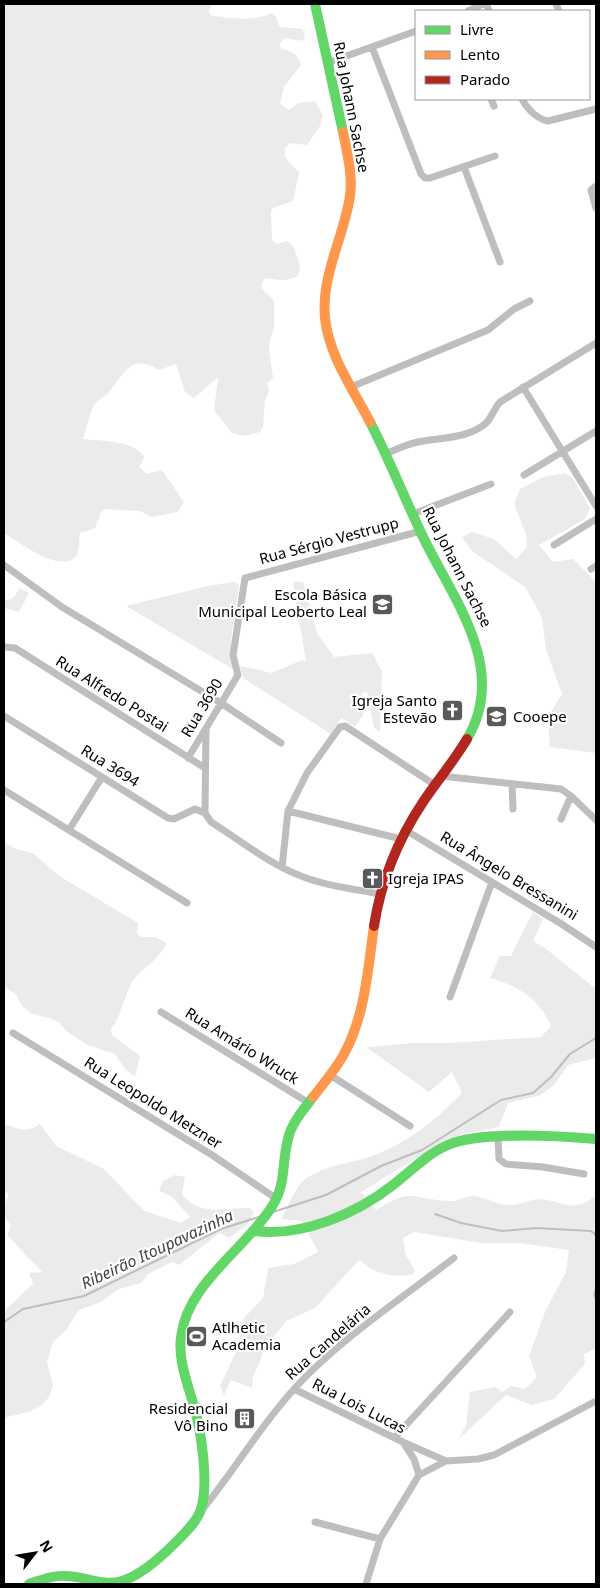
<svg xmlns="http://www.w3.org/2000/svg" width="600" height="1588" font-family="'Noto Sans',sans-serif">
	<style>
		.green { fill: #ebebeb }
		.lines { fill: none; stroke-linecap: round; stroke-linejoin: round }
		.stream { stroke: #bebebe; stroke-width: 2 }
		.street { stroke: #bebebe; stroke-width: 7 }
		.fast { stroke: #63d668; stroke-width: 10 }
		.slow { stroke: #ff974d; stroke-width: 10 }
		.jam { stroke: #b3261e; stroke-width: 10 }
		.labels { text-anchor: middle; stroke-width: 4.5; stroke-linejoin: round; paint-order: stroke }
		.street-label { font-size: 15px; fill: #000; stroke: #fff }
		.poi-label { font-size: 15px; fill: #000; stroke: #fff; text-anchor: end }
		.water-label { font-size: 16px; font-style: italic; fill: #434343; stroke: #fff }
	</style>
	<rect width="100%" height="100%" fill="#fff"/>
	<!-- green -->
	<path class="green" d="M4 4H213L208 11 212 16C233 18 252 22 272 13L276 17 279 27 302 29 305 34 304 40C296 42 290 37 283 39L280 44 281 49C291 51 299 54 301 65L284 87 280 104 289 110 298 103 315 101 323 115 320 126 307 145 290 143 285 148V157L299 173 293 201 273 208 271 212 272 240 276 244 287 241C293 244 294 248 296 254 309 282 287 282 265 278L262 283V289L274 301V328L270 339 269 350 273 378 267 383 269 391 265 401 263 427 260 432 244 436 232 433 214 410 218 377 194 398 185 392 176 364 159 370C130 352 124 375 108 393 105 397 99 399 96 402 91 408 86 431 83 439 100 441 135 440 144 457L139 467 147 474 162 470 184 502 178 512 151 517 140 511 105 509 101 512 95 528 80 533C79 539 80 550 76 556 61 575 19 542 4 533Z
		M565 473 573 479 590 508 585 519 539 545 553 562 573 559 596 582V753L550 747 548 717 562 694 546 650 542 617 525 587 472 551 462 537 472 532 494 539 516 559 527 547 526 535 514 504 520 489 543 477Z
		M234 582 239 585 231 639V656L236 671 126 606 208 586Z
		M293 582H303L317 633 334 657 372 653 382 671 380 732 374 728 367 692 362 693 363 715 355 727 341 718 331 734 243 678 240 666 272 673 302 660 306 662Z
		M20 588 29 593 19 612 4 608V600L12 599Z
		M4 842 14 848 34 854 59 876 138 923 137 934 142 937H156L166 943C161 958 145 966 135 978 125 990 123 1014 111 1029L112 1035 140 1056 135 1077 126 1070 115 1054 88 1045 66 1031 60 1023 52 1019 30 1013 21 1005 16 994 4 987Z
		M533 912 543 919 533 941 545 948 596 989V1058L568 1065 554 1085 541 1095 508 1103 499 1127 464 1134 430 1150 361 1192 376 1210C414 1187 409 1199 449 1201 457 1202 467 1195 475 1196 488 1198 498 1206 512 1205 521 1205 530 1199 539 1199 564 1201 573 1215 596 1195V1348L584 1354 585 1364 554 1399 532 1405 506 1395 459 1439 466 1425 470 1392 495 1387 502 1392 511 1386 525 1389 537 1377 529 1356 545 1312 566 1272 569 1250 519 1243H481L414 1232 403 1238 406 1256 415 1270 413 1274C389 1278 378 1275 359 1260L315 1308 286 1321 266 1346 253 1377 252 1388 231 1380 224 1395 220 1386 237 1350 244 1318 263 1298 268 1268 294 1264 318 1252 302 1221 281 1219C288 1207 294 1189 304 1180 324 1165 350 1164 372 1156 409 1142 435 1121 462 1093L452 1072 429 1092 366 1047 414 1043H449L541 1037 551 1026C539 998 518 986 490 978L500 956H511Z
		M4 1124C18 1129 27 1133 40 1124L56 1146 104 1169 144 1211 181 1223 190 1217 171 1196 159 1191 163 1181 175 1175 185 1177 182 1194C199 1217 226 1208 250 1208L254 1212 248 1224 229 1238 219 1233 179 1265 172 1262 148 1274 141 1283 119 1289 101 1302 79 1310 66 1330 53 1342 47 1362 53 1386 49 1397 41 1406 28 1412 7 1417 4 1420V1311L33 1284 29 1273 42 1272 7 1235 11 1225C1 1214 3 1206 9 1194L4 1191Z"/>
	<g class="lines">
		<!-- stream -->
		<path class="stream" d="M273 1212 326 1195 381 1166 422 1150 501 1100 533 1093 551 1077 570 1054 596 1038
			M435 1214 461 1223 502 1231 536 1228 591 1231 596 1235
			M596 1289 594 1294 596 1300
			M4 1322 23 1309 84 1296 221 1229 262 1216"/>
		<!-- street -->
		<path class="street" d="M486 4 489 11
			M556 4 559 11
			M468 11 483 4
			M372 47 421 174 425 178H430L495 156
			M327 63 416 31
			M491 99 494 106
			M522 99C527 109 537 119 548 121L596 109
			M464 167 500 262
			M596 186 591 190 596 208
			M351 387 488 330 514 309 530 301
			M523 387 596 506
			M385 454C395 450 405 445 414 443 436 437 466 440 485 424 491 419 494 409 500 402L596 343
			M524 475 596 431
			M413 514 491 484
			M554 545 596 519
			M4 565 62 607 221 703 281 743
			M591 569 596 566
			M4 647 15 648 205 768
			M4 716 168 818 174 819 195 809 205 813
			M188 758 238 675 233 655 245 578 421 531
			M441 776 561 789 571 796 596 820
			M512 784 513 809
			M4 790 187 903
			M288 811 401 839
			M205 813 211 822C240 840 269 864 301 876 326 886 354 889 380 894
			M205 813 206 729
			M561 819 571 796
			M69 830 102 777
			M407 831 560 923 596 947
			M282 867 288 811 307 773 340 727 345 726 435 785
			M450 997 492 882
			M161 1012 309 1103
			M13 1033 212 1155 277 1199
			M330 1075 410 1126
			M498 1138 499 1159 506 1164 543 1167 584 1174
			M294 1389 403 1442 414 1459 419 1475
			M395 1437 510 1312
			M405 1443 446 1461
			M202 1510C234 1471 260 1426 295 1388 338 1341 403 1297 454 1258
			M315 1522 380 1539
			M366 1584 380 1539 419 1475 446 1461 478 1459 494 1455 596 1401"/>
		<!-- fast -->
		<path class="fast" d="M315 4 343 132
			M370 422C389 459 405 499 423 537 453 599 509 668 467 739
			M255 1231C302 1237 356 1214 393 1185 411 1171 427 1154 448 1145 480 1131 560 1136 596 1139
			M29 1584C41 1580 53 1575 66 1576 85 1576 102 1587 122 1581 141 1575 160 1558 174 1544 183 1535 195 1524 200 1512 210 1486 201 1429 193 1403 187 1382 178 1359 181 1337 187 1284 244 1250 271 1208 287 1184 281 1166 288 1139 291 1124 303 1110 313 1097"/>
		<!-- slow -->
		<path class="slow" d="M343 132C347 153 353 175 350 196 344 237 321 275 325 318 329 356 353 389 370 422
			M313 1097C324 1083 336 1069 344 1054 365 1016 368 969 374 926"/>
		<!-- jam -->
		<path class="jam" d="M374 926C381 881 397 841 423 802 437 781 454 761 467 739"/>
	</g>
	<!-- icons -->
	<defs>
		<symbol id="school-square" viewBox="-11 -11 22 22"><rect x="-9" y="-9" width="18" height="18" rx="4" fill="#595959" stroke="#fff"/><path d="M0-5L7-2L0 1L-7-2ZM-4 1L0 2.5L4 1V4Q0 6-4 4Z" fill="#fff"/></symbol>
		<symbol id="church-square" viewBox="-11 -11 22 22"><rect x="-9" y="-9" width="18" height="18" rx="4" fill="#595959" stroke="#fff"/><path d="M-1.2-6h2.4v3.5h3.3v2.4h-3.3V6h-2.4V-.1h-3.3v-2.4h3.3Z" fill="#fff"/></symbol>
		<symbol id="university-square" viewBox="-11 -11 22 22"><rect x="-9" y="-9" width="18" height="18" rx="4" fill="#595959" stroke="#fff"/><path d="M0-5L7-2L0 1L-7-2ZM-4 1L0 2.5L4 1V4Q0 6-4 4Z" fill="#fff"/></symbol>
		<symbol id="stadium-square" viewBox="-11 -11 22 22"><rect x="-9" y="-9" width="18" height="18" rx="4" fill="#595959" stroke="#fff"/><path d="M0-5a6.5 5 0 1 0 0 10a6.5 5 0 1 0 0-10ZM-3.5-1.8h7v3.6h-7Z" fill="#fff"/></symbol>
		<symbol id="building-square" viewBox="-11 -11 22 22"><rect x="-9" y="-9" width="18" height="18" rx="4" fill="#595959" stroke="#fff"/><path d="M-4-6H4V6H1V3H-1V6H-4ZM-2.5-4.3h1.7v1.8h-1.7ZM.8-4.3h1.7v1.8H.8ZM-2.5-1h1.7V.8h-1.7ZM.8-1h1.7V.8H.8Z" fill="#fff"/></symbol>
	</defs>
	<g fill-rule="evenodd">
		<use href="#school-square" x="370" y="592" width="25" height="25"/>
		<use href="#church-square" x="440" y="698" width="25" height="25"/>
		<use href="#university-square" x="484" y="704" width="25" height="25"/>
		<use href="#church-square" x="360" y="866" width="25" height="25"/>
		<use href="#stadium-square" x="184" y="1324" width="25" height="25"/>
		<use href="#building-square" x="232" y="1406" width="25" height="25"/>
	</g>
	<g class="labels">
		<!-- street labels -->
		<g class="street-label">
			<text transform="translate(351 107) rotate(79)" y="5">Rua Johann Sachse</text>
			<text transform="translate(329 541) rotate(-15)" y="5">Rua Sérgio Vestrupp</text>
			<text transform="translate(457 567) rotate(63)" y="5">Rua Johann Sachse</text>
			<text transform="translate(112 694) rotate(32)" y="5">Rua Alfredo Postai</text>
			<text transform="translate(202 708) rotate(-59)" y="5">Rua 3690</text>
			<text transform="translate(110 766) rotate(32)" y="5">Rua 3694</text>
			<text transform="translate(509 876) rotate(31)" y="5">Rua Ângelo Bressanini</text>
			<text transform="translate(242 1046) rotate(32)" y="5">Rua Amário Wruck</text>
			<text transform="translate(153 1103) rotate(32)" y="5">Rua Leopoldo Metzner</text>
			<text transform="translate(328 1342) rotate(-41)" y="5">Rua Candelária</text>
			<text transform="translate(359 1406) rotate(27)" y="5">Rua Lois Lucas</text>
		</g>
		<!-- poi labels -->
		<g class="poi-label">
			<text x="367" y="600">Escola Básica<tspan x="367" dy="17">Municipal Leoberto Leal</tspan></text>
			<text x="437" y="706">Igreja Santo<tspan x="437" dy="17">Estevão</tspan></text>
			<text x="513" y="722" text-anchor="start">Cooepe</text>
			<text x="388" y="884" text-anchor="start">Igreja IPAS</text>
			<text x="212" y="1333" text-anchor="start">Atlhetic<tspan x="212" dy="17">Academia</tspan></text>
			<text x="228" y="1414">Residencial<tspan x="228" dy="17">Vô Bino</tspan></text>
		</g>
		<!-- water labels -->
		<g class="water-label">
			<text transform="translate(157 1249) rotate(-25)" y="6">Ribeirão Itoupavazinha</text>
		</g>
	</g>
	<!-- border -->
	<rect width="600" height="1588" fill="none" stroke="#000000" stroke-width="10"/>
	<!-- legend -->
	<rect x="415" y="10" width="175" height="90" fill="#ffffff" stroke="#999999"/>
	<rect x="425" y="26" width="25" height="8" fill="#63d668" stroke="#999999"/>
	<text x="460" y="35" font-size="15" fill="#000000">Livre</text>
	<rect x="425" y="51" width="25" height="8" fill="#ff974d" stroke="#999999"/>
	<text x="460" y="60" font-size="15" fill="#000000">Lento</text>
	<rect x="425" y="76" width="25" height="8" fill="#b3261e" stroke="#999999"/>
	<text x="460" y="85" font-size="15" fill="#000000">Parado</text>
	<!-- north arrow -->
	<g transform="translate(35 1553) rotate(59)" stroke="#ffffff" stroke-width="4" paint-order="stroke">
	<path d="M0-4L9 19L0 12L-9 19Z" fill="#000000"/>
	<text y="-8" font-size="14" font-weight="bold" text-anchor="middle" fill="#000000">N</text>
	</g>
</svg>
